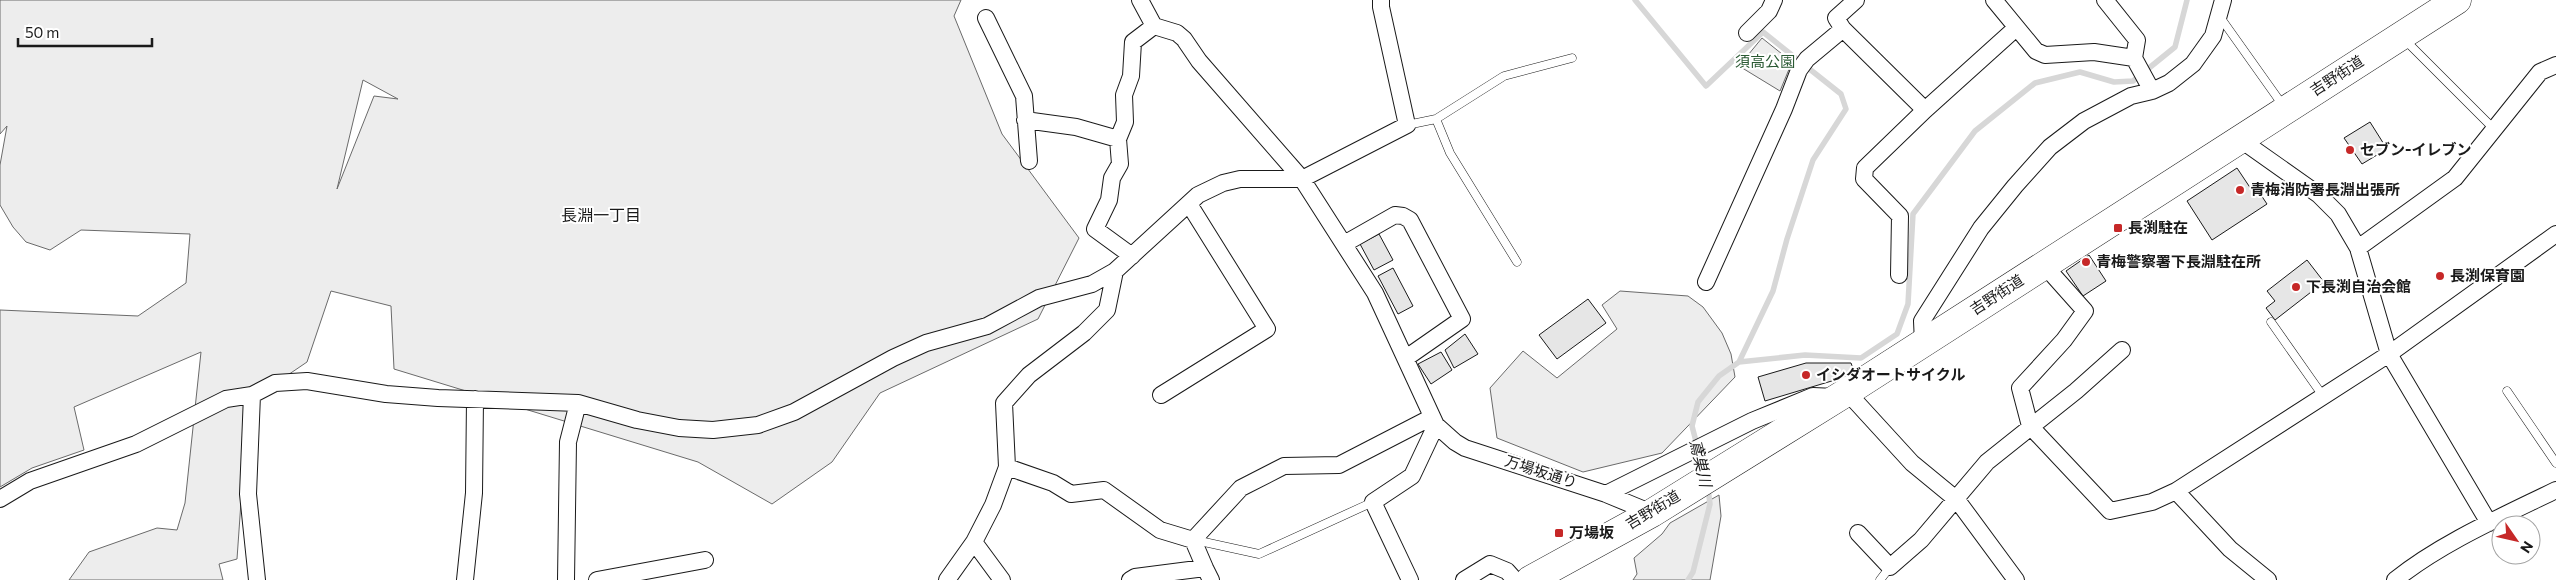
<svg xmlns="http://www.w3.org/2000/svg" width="2556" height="580" font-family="Commissioner,'Noto Sans JP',sans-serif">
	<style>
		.built { fill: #ededed; stroke: #6a6a6a; fill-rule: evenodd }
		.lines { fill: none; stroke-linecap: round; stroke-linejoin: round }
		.stream { stroke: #d7d7d7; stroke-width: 5.5 }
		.building { fill: #e6e6e6; stroke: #1a1a1a }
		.lane-casing { stroke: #1a1a1a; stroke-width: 9 }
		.street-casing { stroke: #1a1a1a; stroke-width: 18 }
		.highway-casing { stroke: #1a1a1a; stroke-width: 29 }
		.lane { stroke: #fff; stroke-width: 8 }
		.street { stroke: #fff; stroke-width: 16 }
		.highway { stroke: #fff; stroke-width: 28 }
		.poi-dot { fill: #c62828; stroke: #fff; stroke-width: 2 }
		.labels { text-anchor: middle; stroke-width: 4; stroke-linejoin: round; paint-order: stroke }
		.park-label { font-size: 15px; fill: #2b5a34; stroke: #fff }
		.street-label { font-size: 15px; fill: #1a1a1a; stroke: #fff }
		.poi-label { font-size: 15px; font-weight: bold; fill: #1a1a1a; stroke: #fff; text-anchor: start }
		.neighbourhood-label { font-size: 16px; fill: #1a1a1a; stroke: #fff }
		.water-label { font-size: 16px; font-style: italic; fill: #1a1a1a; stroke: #fff }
	</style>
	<rect width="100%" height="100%" fill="#fff"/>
	<!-- built -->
	<path class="built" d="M0 0H961L954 16 1002 134 1079 238 1038 319 880 393 832 462 772 504 698 462 394 369 391 306 331 291 307 362 248 402 237 559 219 564 223 580H69L89 552 157 528 177 530 185 503 201 352 74 407 84 450 32 468 0 487V310L138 316 186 283 190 234 81 230 50 250 26 242 13 227 0 205V165L7 126 0 134ZM363 80 398 99 374 96 337 189Z
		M1762 38 1792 62 1780 91 1739 66Z
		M1620 291 1688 296 1703 307 1722 333 1731 354 1735 377 1662 453 1583 472 1497 438 1490 388 1523 351 1557 378 1617 329 1602 305Z
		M1719 495 1721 516 1710 580H1633L1637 574 1634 558 1662 534 1670 523Z"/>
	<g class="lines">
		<!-- stream -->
		<path class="stream" d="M1635 0 1706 86 1763 32 1841 94 1846 109 1813 160 1787 239 1773 291 1739 362 1719 376 1698 402 1692 426 1704 472
			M1739 362 1805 355 1861 358 1897 334 1908 304 1913 214 1975 131 2035 83 2080 72 2114 82 2133 81 2175 47 2187 0
			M1688 580 1693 572 1710 504 1708 488"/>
	</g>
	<!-- building -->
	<path class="building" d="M2370 122 2387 149 2362 164 2344 138Z
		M2237 168 2251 189 2255 186 2267 204 2212 240 2187 201Z
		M1379 234 1393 260 1374 270 1360 244Z
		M2089 255 2106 281 2083 296 2066 271Z
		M2307 260 2324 282 2275 320 2266 308 2275 301 2267 291Z
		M1393 268 1413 306 1398 314 1378 276Z
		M1588 299 1606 323 1557 359 1539 335Z
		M1465 334 1478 354 1454 368 1445 350Z
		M1441 352 1452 370 1431 384 1418 364Z
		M1806 363H1851L1855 374 1765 401 1758 377Z"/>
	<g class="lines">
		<defs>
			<path id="lane" d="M2220 17 2284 107
				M2404 39 2494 129
				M1436 119 1504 76 1572 58
				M1407 125 1436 119 1450 153 1517 262
				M2271 322 2323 396
				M2507 391 2556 463
				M1195 540 1259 554 1373 502
				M1880 580 1890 567"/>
			<path id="street" d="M1140 0 1154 26 1177 33 1184 39 1199 61 1302 179 1375 293 1436 425 1412 476 1373 502 1410 580
				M1856 0 1836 18 1843 29 1925 110
				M1994 0 2036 51 2045 55 2094 52 2134 58 2152 91
				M2105 0 2137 40 2134 58
				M986 18 1024 96 1029 161
				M1747 33 1769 11 1774 0
				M1025 120 1076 127 1118 139
				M2241 140 2319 195 2338 214 2358 248 2389 354 2489 523
				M1344 244 1395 215 1403 216 1410 220 1462 319 1406 358
				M2358 248 2455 178 2540 72 2556 65
				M1132 256 1095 229 1109 200 1112 178 1120 164 1118 139 1125 122 1124 95 1131 76 1133 42 1154 26
				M2044 265 2085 311 2064 340 2020 388 2030 426 2110 511 2152 502 2176 491 2389 354 2556 234
				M1899 275 1900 216 1864 179 1865 168 1925 110 2016 28
				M1706 282 1784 109 1799 70 1807 59 1843 29
				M1923 343 1922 321 1981 228 2015 186 2050 147 2084 121 2131 96 2152 91 2169 83 2193 64 2213 36 2223 0
				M1847 392 1912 463 1957 500 2016 580
				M252 395 248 494 257 580
				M1161 395 1267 329 1189 204
				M1436 425 1455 442 1465 448 1606 494 1652 513
				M1007 467 1053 483 1071 494 1104 490 1160 530 1193 540 1205 568
				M2176 491 2230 549 2268 580
				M1606 494 1752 421 1813 396 1835 397
				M0 499 30 481 136 444 226 399 252 395 275 383 307 381 386 394 438 398 578 403 637 420 679 428 713 430 758 425 794 412 893 358 926 343 987 326 1039 298 1092 284 1115 271
				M1858 533 1890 567 1921 540 1987 462 2076 391 2122 350
				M1193 540 1241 488 1284 466 1339 465 1432 417
				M974 542 1002 580
				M465 580 474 493 475 399
				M566 580 568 442 578 403
				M597 580 705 560
				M947 580 974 542 993 505 1007 467 1004 403 1029 375 1084 333 1107 310 1115 271 1198 195 1223 183 1240 179H1302L1407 125 1381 7V0
				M1130 580 1135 577 1205 568 1211 580
				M1464 580 1490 564 1507 571 1515 580
				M2395 580C2441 543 2503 516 2556 490"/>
			<path id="highway" d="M1530 580 1652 513 1847 392 2457 0"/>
		</defs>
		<!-- lane casing -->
		<use href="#lane" class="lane-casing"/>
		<!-- street casing -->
		<use href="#street" class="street-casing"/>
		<!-- highway casing -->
		<use href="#highway" class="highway-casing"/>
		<!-- lane -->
		<use href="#lane" class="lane"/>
		<!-- street -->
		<use href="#street" class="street"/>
		<!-- highway -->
		<use href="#highway" class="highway"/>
	</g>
	<!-- markers -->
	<g class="poi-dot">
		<circle cx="2350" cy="150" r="5"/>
		<circle cx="2240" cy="190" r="5"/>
		<rect x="2113" y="223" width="10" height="10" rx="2.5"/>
		<circle cx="2086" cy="262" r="5"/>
		<circle cx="2440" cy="276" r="5"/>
		<circle cx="2296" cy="287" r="5"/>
		<circle cx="1806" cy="375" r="5"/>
		<rect x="1554" y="528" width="10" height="10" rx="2.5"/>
	</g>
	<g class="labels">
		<!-- park labels -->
		<g class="park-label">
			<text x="1765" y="67">須高公園</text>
		</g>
		<!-- street labels -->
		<g class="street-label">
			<text transform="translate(2337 76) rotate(-33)" y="5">吉野街道</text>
			<text transform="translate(1997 295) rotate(-33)" y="5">吉野街道</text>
			<text transform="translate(1541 472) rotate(18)" y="5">万場坂通り</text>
			<text transform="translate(1653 510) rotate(-31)" y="5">吉野街道</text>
		</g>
		<!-- poi labels -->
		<g class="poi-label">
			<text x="2360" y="155">セブン-イレブン</text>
			<text x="2250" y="195">青梅消防署長淵出張所</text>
			<text x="2128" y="233">長渕駐在</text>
			<text x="2096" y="267">青梅警察署下長淵駐在所</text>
			<text x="2450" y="281">長渕保育園</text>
			<text x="2306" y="292">下長渕自治会館</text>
			<text x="1816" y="380">イシダオートサイクル</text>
			<text x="1569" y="538">万場坂</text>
		</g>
		<!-- neighbourhood labels -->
		<g class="neighbourhood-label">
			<text x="601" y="221">長淵一丁目</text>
		</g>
		<!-- water labels -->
		<g class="water-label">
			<text transform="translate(1701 463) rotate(77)" y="6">鳶巣川</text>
		</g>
	</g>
	<!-- north arrow -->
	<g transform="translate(2516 540) rotate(124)"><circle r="24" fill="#ffffff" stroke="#a3a3a3"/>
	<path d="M0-4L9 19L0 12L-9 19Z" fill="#c62828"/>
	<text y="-8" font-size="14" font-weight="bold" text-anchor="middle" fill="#1a1a1a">N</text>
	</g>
	<!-- scale -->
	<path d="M18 38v8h134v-8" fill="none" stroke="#1a1a1a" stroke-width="2.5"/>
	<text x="25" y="38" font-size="15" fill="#1a1a1a" stroke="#ffffff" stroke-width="4" paint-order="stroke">50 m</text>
</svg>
